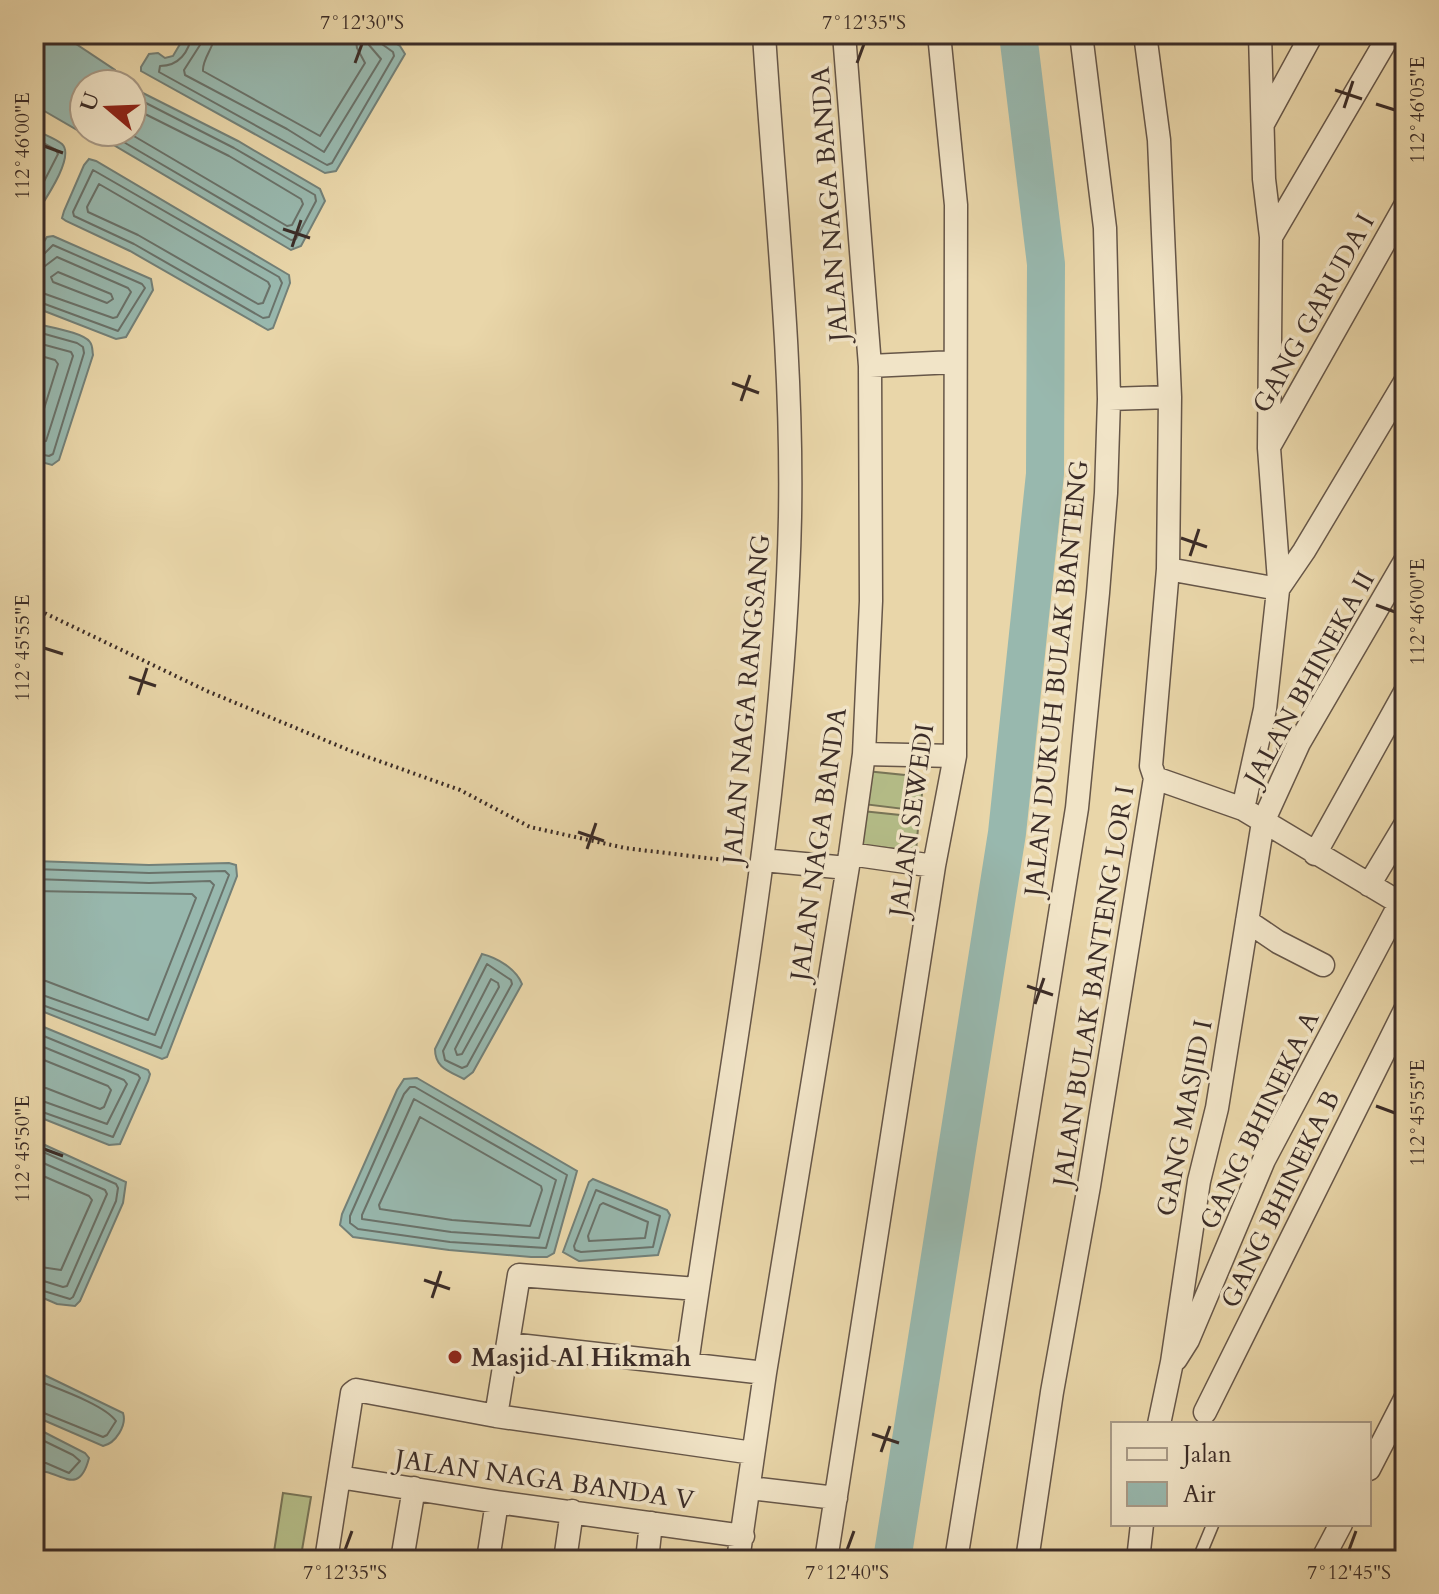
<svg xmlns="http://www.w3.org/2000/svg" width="1439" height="1594" font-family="Cardo,serif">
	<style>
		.green { fill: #b5be89; stroke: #787558; stroke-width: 2 }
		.water { fill: #98b8ae; stroke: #738078; stroke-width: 2 }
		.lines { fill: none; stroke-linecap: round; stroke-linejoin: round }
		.shore { stroke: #6a726a; stroke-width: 2 }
		.river { stroke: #98b8ae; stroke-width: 38 }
		.lane-casing { stroke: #665648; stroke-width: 14 }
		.street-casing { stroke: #665648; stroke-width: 25 }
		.path { stroke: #3b2c27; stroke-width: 4; stroke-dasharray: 2 4; stroke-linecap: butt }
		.lane { stroke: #f1e4c7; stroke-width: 11 }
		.street { stroke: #f1e4c7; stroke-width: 22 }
		.ticks { fill: none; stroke: #3b2c27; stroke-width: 3 }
		.poi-dot { fill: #8f2418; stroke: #f1e4c7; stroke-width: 3 }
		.labels { text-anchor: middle; stroke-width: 7; stroke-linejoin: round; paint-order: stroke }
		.street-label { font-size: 26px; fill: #3b2c27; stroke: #f1e4c7 }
		.poi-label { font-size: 26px; font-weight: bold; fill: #3b2c27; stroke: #f1e4c7; text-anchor: start }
		.neatline { fill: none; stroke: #3b2c27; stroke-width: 3 }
		.ticks-label { font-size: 20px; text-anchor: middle; fill: #3b2c27 }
	</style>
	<rect width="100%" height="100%" fill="#e9d6a9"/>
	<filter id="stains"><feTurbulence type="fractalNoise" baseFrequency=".0025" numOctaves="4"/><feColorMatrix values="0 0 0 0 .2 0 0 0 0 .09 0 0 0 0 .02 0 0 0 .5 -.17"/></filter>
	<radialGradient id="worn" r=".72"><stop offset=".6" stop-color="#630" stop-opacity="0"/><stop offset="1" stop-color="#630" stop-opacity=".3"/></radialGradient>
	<!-- green -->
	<path class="green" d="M866 771 924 777 920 811 863 804Z
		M862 811 919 817 916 851 858 845Z
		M283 1493 311 1497 301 1556 274 1552Z"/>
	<!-- water -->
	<path class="water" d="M34 34H61L115 70 117 76 115 84H84V132H89L88 133 79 131 34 105Z
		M186 34H380L400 46 405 54 336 171 325 173 141 71V67L149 54 158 53 165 58 173 56Z
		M136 92 143 93 238 141 320 189 325 201 301 246 291 250 107 141 105 137 108 132H132V94Z
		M34 129C42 134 55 138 62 144 76 157 42 204 34 217Z
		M89 159 96 161 289 275 290 283 273 328 268 330 130 251 66 221 62 218 64 211 84 165Z
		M53 236 151 279 153 290 126 337 116 339 34 307V257L47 237Z
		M34 323C47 327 83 332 90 342 93 346 92 350 93 355L59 460 52 465 34 460Z
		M34 861 149 865 229 863 236 865 237 876 167 1057 162 1059 34 1008Z
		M482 954C498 958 516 969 522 984L473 1072 464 1079C449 1071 435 1068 435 1049Z
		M34 1023 148 1070 150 1074 148 1081 120 1144 109 1145 34 1115Z
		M417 1078 577 1171 554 1253 547 1257H531L449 1250 353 1237 340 1225 342 1214 397 1090 404 1079Z
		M34 1140 126 1182 123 1203 80 1301 75 1306 57 1304 34 1294Z
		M593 1179 667 1210 670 1215 658 1255 579 1261 563 1252 589 1182Z
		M34 1370 123 1413C127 1425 116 1443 103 1446L34 1416Z
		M34 1427 85 1453 89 1458C78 1501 57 1466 34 1472Z"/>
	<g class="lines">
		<!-- shore -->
		<path class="shore" d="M192 34C189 52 179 66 160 66L159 72 327 165 332 163 394 56 393 52 379 42 377 34
			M203 34 200 45 184 70 185 75 287 129 324 152 381 59 369 45 367 34
			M215 34C214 48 202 59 203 71L320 136 365 63 357 48 355 34
			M115 132 116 137 127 144 291 240 296 239 316 201 315 195 234 148 142 101H132
			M127 132 287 226 292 225 303 204 301 199 229 156 139 111H132
			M34 138 56 150 58 154 34 201
			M93 170 279 277 282 283 269 317 263 318 134 244 74 216 73 212Z
			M99 184 268 282 270 286 263 303 258 304 138 235 88 212 87 207Z
			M34 258 41 257 53 245 142 284 145 288 118 331 34 300
			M34 268 45 266 57 257 128 288 131 292 117 317 113 318 34 290
			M58 272 111 294 113 299 107 303 53 282 51 277Z
			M34 331 77 343 83 347 84 353 53 454 49 456 34 453
			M34 342 71 352 73 356 46 441 34 443
			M34 354 55 360 58 364 38 428 34 431
			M34 869 149 873 225 871 229 875 161 1048 34 1002
			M34 879 149 883 210 881 214 885 155 1035 34 992
			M34 891 192 894 196 898 148 1020 46 981 34 979
			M487 964 511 980 512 984 467 1066 462 1068 445 1060 443 1051Z
			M491 979 498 983 499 987 462 1054 457 1055 455 1049Z
			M34 1032 138 1075 140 1078 113 1137 34 1109
			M34 1043 124 1080 127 1084 107 1124 34 1098
			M34 1056 108 1086 111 1090 104 1107 100 1109 46 1088 34 1086
			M410 1087H415L567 1175 546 1248 450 1242 358 1229 350 1223V1216L404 1094Z
			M414 1099 556 1180 539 1238 451 1232 362 1219V1215Z
			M420 1117 541 1186 542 1190 530 1226 452 1220 380 1209 379 1205Z
			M34 1148 116 1184 118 1188 116 1201 73 1297 70 1299 34 1288
			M34 1159 105 1190 107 1194 67 1286 63 1287 34 1278
			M34 1172 89 1196 92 1200 61 1270 34 1266
			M596 1190 660 1216 653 1247 581 1252 575 1250 574 1246Z
			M603 1203 648 1222 645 1238 589 1241 588 1236 600 1205Z
			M34 1379C55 1388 104 1404 116 1421L107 1435 103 1437 34 1409
			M34 1436 73 1455 80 1461 69 1473 46 1463H34"/>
		<!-- river -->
		<path class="river" d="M892 1560 1007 833 1045 474 1046 264 1018 34"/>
		<defs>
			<path id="lane" d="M1198 1560 1213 1524"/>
			<path id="street" d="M1264 122 1312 34
				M1271 237 1390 34
				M870 366 955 362
				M1109 399 1170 397
				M1270 445 1405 206
				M1168 569 1278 589 1304 551 1405 382
				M864 754 955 756
				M1155 778 1243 809 1405 906
				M1243 809 1265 709 1279 581 1269 448 1271 237 1264 179 1260 34
				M850 854 934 866
				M1315 854 1405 692
				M762 860 847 868
				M1369 885 1405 825
				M1247 921 1278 942 1323 965
				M509 1344 765 1373
				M1176 1359 1188 1340 1264 1160 1405 894
				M687 1364C726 1084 784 801 790 517 793 356 774 195 764 34
				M1205 1412 1405 1010
				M496 1416 519 1275 697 1289
				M1159 1424 1172 1362 1199 1181 1217 1108 1263 822 1299 743 1405 561
				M1369 1469 1405 1399
				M339 1477 497 1502 743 1536
				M750 1488 836 1498
				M326 1560 352 1393 356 1390 496 1416 753 1453
				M402 1560 414 1488
				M488 1560 497 1502
				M565 1560 572 1511
				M647 1560 651 1523
				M738 1560 765 1373 850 854 864 754 871 601 870 366 844 34
				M826 1560 934 866 955 756 956 205 939 34
				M956 1560 1077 808 1098 593 1106 493 1109 399 1105 228 1081 34
				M1027 1560 1052 1392 1089 1186 1155 778 1151 766 1168 569 1170 397 1159 140 1145 34
				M1138 1560 1142 1524
				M1322 1560 1341 1524"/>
		</defs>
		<!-- lane casing -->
		<use href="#lane" class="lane-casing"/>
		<!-- street casing -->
		<use href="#street" class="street-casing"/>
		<!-- path -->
		<path class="path" d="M34 608 207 691 351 751 460 790 530 827 625 848 740 862"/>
		<!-- lane -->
		<use href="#lane" class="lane"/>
		<!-- street -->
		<use href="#street" class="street"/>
	</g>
	<!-- ticks -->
	<path class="ticks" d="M355 63 362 44M857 63 864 44M1335 90 1362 99M1376 104 1395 110M1344 108 1353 81M44 146 63 153M283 229 310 238M292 247 301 220M732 383 759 393M741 401 750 375M1181 538 1207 547M1190 556 1199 529M1376 605 1395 612M44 648 63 654M129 677 156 686M138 695 147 668M578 832 604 841M587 849 596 823M1027 986 1053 995M1035 1004 1044 978M1376 1106 1395 1113M44 1149 63 1156M424 1280 450 1289M432 1298 441 1271M872 1434 899 1443M881 1452 890 1426M345 1550 352 1531M847 1550 854 1531M1349 1550 1356 1531"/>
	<!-- markers -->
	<circle class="poi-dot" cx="455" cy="1357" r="8"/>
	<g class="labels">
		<!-- street labels -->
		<g class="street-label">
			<text transform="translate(829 204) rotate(-94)" y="9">JALAN NAGA BANDA</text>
			<text transform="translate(1313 313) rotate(-61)" y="9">GANG GARUDA I</text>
			<text transform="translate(1056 678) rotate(-84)" y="9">JALAN DUKUH BULAK BANTENG</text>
			<text transform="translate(1309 678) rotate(-61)" y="9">JALAN BHINEKA II</text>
			<text transform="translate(746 699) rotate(-85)" y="9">JALAN NAGA RANGSANG</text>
			<text transform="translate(911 820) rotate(-82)" y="9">JALAN SEWEDI</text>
			<text transform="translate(818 844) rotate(-82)" y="9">JALAN NAGA BANDA</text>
			<text transform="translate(1093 986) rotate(-81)" y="9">JALAN BULAK BANTENG LOR I</text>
			<text transform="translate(1184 1118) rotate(-79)" y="9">GANG MASJID I</text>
			<text transform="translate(1259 1120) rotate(-64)" y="9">GANG BHINEKA A</text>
			<text transform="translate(1280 1199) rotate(-64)" y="9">GANG BHINEKA B</text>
			<text transform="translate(545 1479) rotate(8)" y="9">JALAN NAGA BANDA V</text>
		</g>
		<!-- poi labels -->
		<g class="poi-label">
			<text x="471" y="1366">Masjid Al Hikmah</text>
		</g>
	</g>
	<!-- margin -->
	<rect width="1439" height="1594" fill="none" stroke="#e9d6a9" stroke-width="88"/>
	<!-- legend -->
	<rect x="1111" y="1422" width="260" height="104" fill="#f1e4c7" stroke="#a89a87" stroke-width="2"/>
	<rect x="1127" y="1448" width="40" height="12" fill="#f1e4c7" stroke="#a89a87" stroke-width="2"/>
	<text x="1183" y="1462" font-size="24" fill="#3b2c27">Jalan</text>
	<rect x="1127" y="1482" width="40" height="24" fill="#98b8ae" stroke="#a89a87" stroke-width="2"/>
	<text x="1183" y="1502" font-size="24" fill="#3b2c27">Air</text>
	<!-- north arrow -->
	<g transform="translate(108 108) rotate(289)"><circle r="38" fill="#f1e4c7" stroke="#a89a87" stroke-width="2"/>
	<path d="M0-6L14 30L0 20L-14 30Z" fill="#8f2418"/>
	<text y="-12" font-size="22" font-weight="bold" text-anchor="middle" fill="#3b2c27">U</text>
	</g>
	<rect x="44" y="44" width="1351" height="1506" class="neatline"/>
	<g class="ticks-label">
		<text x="362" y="29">7°12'30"S</text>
		<text x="864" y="29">7°12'35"S</text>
		<text transform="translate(1417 110) rotate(-90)" y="7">112°46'05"E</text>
		<text transform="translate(22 146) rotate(-90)" y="7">112°46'00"E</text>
		<text transform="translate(1417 612) rotate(-90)" y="7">112°46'00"E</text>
		<text transform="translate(22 648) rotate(-90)" y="7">112°45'55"E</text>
		<text transform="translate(1417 1113) rotate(-90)" y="7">112°45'55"E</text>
		<text transform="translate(22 1149) rotate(-90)" y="7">112°45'50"E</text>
		<text x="345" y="1579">7°12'35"S</text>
		<text x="847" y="1579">7°12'40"S</text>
		<text x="1349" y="1579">7°12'45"S</text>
	</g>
	<rect width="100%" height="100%" filter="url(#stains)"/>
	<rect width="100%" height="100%" fill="url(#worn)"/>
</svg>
